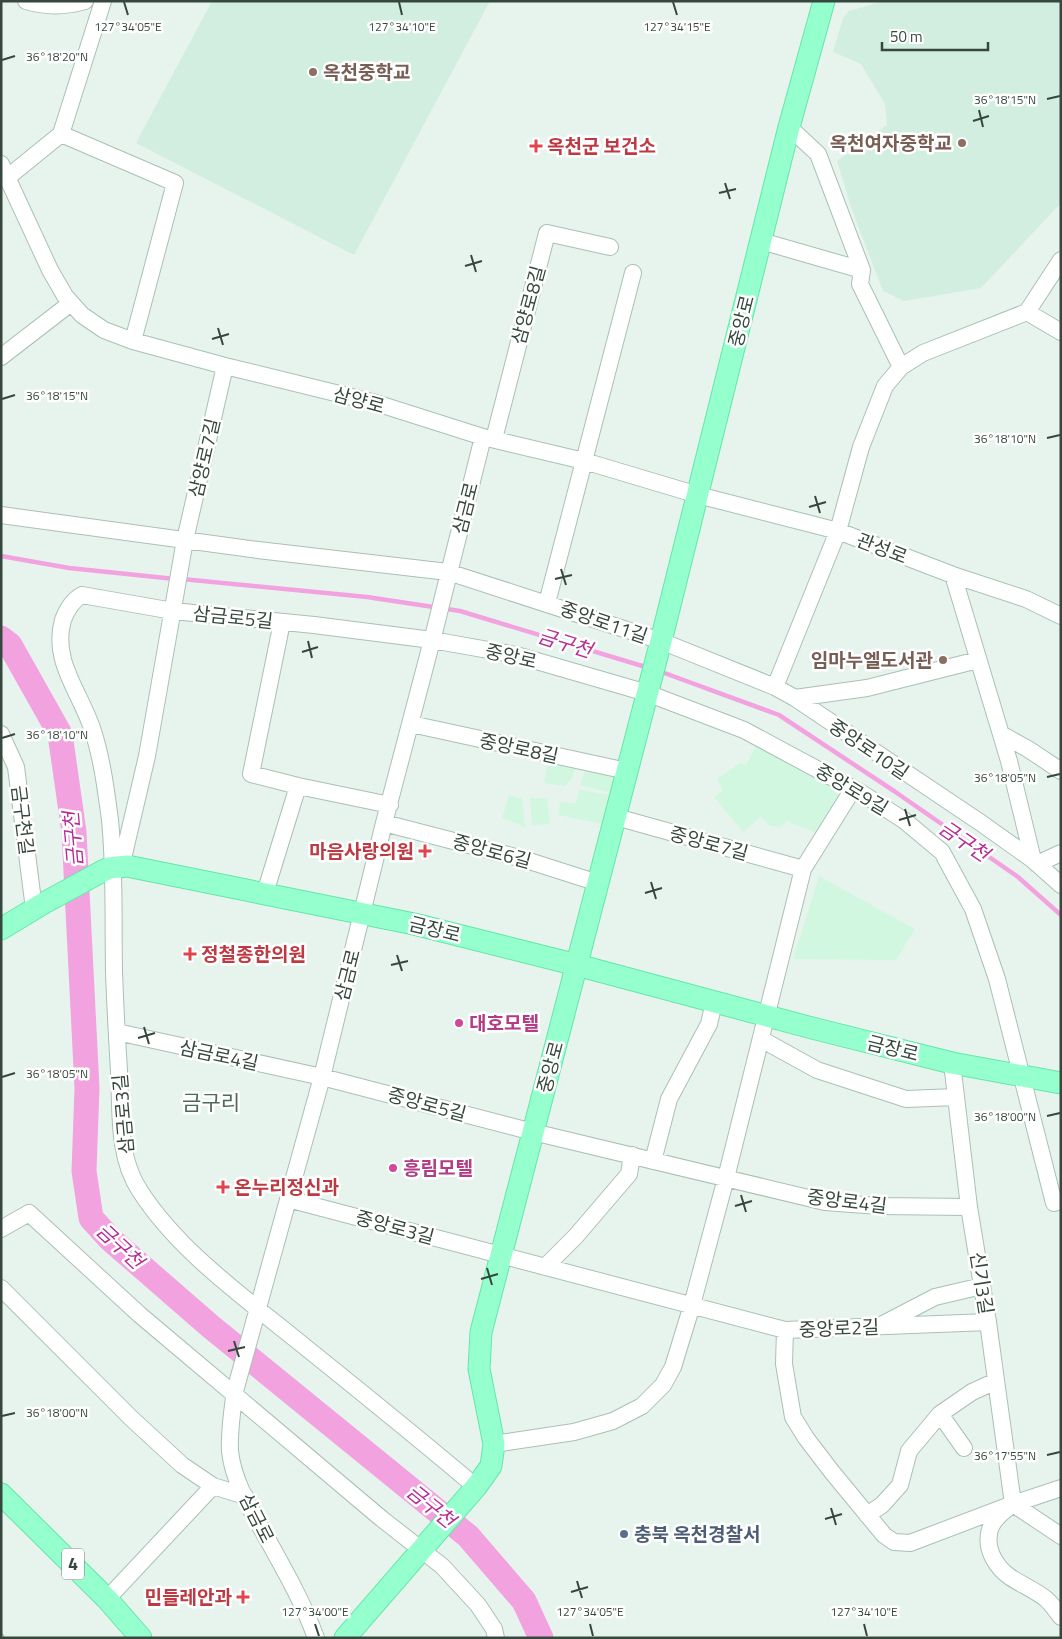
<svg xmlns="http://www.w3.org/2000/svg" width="1062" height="1639" font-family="'Titillium Web','Noto Sans KR',sans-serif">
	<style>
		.commercial { fill: #d2f7e1 }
		.education { fill: #d1eee0 }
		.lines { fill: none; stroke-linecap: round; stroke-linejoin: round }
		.stream { stroke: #f3a2e0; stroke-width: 4.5 }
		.river { stroke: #f3a2e0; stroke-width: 25 }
		.minor-casing { stroke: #aac0b4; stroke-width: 18 }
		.major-casing { stroke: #62e7a8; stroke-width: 23 }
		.minor { stroke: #fff; stroke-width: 16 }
		.major { stroke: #96ffce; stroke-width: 21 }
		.rail-casing { stroke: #979797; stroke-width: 5.5 }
		.rail { stroke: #fff; stroke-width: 4; stroke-dasharray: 11; stroke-linecap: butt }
		.ticks { fill: none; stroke: #36483e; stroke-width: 2 }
		.education-dot { fill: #8d6e63; stroke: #fff; stroke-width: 2 }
		.health-dot { fill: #e0444e; stroke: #fff; stroke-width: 2 }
		.hotel-dot { fill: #d1479c; stroke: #fff; stroke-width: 2 }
		.service-dot { fill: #5c6f8a; stroke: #fff; stroke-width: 2 }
		.labels { text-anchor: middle; stroke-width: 5; stroke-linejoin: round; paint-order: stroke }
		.shield { fill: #fff; stroke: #727f78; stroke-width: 1 }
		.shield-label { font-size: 18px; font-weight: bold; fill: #36483e }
		.education-label { font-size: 19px; font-weight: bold; fill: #785e54; stroke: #fff; text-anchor: end }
		.health-label { font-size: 19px; font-weight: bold; fill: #be3a42; stroke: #fff; text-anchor: start }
		.street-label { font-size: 19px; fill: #36483e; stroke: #fff }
		.hotel-label { font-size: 19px; font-weight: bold; fill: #b23c85; stroke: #fff; text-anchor: start }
		.service-label { font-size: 19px; font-weight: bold; fill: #4e5e75; stroke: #fff; text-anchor: start }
		.water-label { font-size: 20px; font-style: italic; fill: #b72b95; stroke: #fff }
		.quarter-label { font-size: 21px; fill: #4d6b59; stroke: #fff }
		.ticks-label { font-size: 12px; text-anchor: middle; fill: #36483e; stroke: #fff; stroke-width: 5; stroke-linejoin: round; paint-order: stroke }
	</style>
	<rect width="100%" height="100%" fill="#e7f4ee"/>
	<!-- commercial -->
	<path class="commercial" d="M756 745 831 782 840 798 819 834 787 821 781 827 770 826 761 817 743 832 714 797 723 791 717 779 741 762 746 765Z
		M549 757 577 764 571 780 565 786 544 783Z
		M586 766 616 772 611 793 580 785Z
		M579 789 610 795 602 824 558 815 560 802 576 803Z
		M509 795 522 799 525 827 502 818Z
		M530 798H547L550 824 532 825Z
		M819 876 915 929 896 960 793 959Z"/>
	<!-- education -->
	<path class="education" d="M212 1H490L354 255 136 143Z
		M884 1H1061V203L981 288 904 301 883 291 852 210 837 161 887 125 885 104 861 64 833 52 843 18 849 11Z"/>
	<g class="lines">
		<!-- stream -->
		<path class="stream" d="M1 556 69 568 175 579
			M182 579 367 597 460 611 649 668
			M659 671 779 715 894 791 1018 877 1061 915"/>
		<!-- river -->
		<path class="river" d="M1 638 10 645 60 734 74 832 87 1088 84 1171 91 1218 110 1239 210 1326 468 1536 524 1601 541 1638"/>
		<defs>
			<path id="minor" d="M26 1C46 7 65 7 85 1
				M103 1 61 134 175 183 133 341
				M789 127 818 154 862 270 860 284 901 367
				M1 164 50 270 65 296 82 315 104 330 133 341 225 366 376 403 483 437 584 461 698 495 838 531 953 575 1026 599 1061 616
				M8 177 61 134
				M761 241 862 270
				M1027 312 1061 332
				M1 357 71 303
				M494 439 547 233 610 247
				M1 515 258 550 448 572 661 641 775 687 795 698 981 823 1033 860 1061 885
				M953 575 1009 761 1033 860
				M547 603 633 273
				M282 622 251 774 298 786 390 805
				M775 687 838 531 861 447 885 386 901 367 923 353 1027 312 1061 260
				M795 698 867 688 978 660
				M411 724 627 771
				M1 734 16 767 34 909
				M1001 734 1028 749 1061 771
				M616 817 803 869
				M384 823 523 859 598 883
				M1037 864 1061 853
				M121 867 147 756 185 540 225 366
				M265 893 298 786
				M117 1032 322 1077 533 1132 825 1202 879 1206 969 1207
				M761 1039 817 1070 906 1099 956 1097
				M952 1063 969 1207 988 1322 1013 1504 1061 1536
				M653 1161 669 1099 709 1024 714 1002
				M288 1199 785 1330 988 1322
				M1 1229 29 1213 140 1315 382 1519 442 1566 478 1605 494 1629 496 1638
				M545 1267 576 1236 629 1174 632 1155
				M1 1288 131 1418 182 1465 213 1486 245 1496
				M883 1324 935 1297 982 1286
				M785 1330 784 1364 793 1417 806 1438 832 1472 884 1535 894 1542 910 1543 1013 1504 1061 1488
				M940 1414 964 1448
				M494 1444 574 1432 613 1421 642 1406 663 1385 673 1367 692 1305 726 1178 803 869 853 789
				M476 1487C416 1436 355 1387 294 1338 241 1295 177 1249 140 1191 117 1157 121 1111 119 1071 117 1038 115 1004 114 970 113 920 115 870 110 820 106 790 102 759 93 731 81 693 51 661 63 620 67 609 73 600 82 595L173 611 314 625 432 640 516 655 647 693 744 730 863 794 905 821 942 852 973 909 997 979 1054 1203 1061 1201
				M1009 1507C1001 1513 990 1523 989 1534 986 1551 997 1568 1010 1577 1022 1585 1035 1590 1046 1599 1052 1604 1056 1611 1061 1617
				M867 1515 882 1505 900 1485 909 1451 940 1414 972 1392 996 1381
				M107 1599 213 1486
				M316 1638C303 1602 284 1569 265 1535 251 1510 233 1481 230 1451 229 1431 232 1411 235 1391L322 1077 384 823 435 629 483 437"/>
			<path id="major" d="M1 929 44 903 99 873 109 868 127 866 414 924 577 965 816 1029 952 1063 1061 1083
				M1 1494 107 1599 141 1638
				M345 1638 476 1487 491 1466 494 1444 479 1369 481 1332 661 641 789 127 824 1"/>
		</defs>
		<!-- minor casing -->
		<use href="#minor" class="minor-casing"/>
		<!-- major casing -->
		<use href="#major" class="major-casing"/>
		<!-- minor -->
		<use href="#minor" class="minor"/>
		<!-- major -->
		<use href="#major" class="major"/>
		<defs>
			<path id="rail" d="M1 1636 2 1638"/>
		</defs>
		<!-- rail casing -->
		<use href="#rail" class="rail-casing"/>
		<!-- rail -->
		<use href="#rail" class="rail"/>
	</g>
	<!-- ticks -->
	<path class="ticks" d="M124 2 128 15M399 2 402 15M673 2 677 15M2 60 15 56M1047 99 1060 96M979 110 983 127M973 121 989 116M725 183 730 199M719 193 736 189M471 255 476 272M465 266 482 261M218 328 223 345M212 339 229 334M2 399 15 395M1047 438 1060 435M815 496 820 513M809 507 826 502M561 569 566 585M555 579 572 575M308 641 312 658M302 652 318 647M2 738 15 734M1047 777 1060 774M905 809 910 826M899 820 916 815M651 882 656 899M645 893 662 888M397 955 402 971M391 965 408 961M144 1027 149 1044M138 1038 155 1033M2 1077 15 1073M1047 1116 1060 1113M741 1195 746 1212M735 1206 752 1201M487 1268 492 1285M481 1279 498 1274M234 1341 239 1357M228 1351 245 1347M2 1416 15 1413M1047 1455 1060 1452M831 1508 836 1525M825 1519 842 1514M577 1581 582 1598M571 1592 588 1587M315 1624 319 1636M590 1624 593 1636M864 1624 867 1636"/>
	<!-- markers -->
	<g class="education-dot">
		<circle cx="313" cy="72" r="5"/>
		<circle cx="962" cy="143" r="5"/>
		<circle cx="943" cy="660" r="5"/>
	</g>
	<g class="health-dot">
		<path d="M533.5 138.5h5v5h5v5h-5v5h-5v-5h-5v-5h5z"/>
		<path d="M422.5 843.5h5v5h5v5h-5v5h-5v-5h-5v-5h5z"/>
		<path d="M187.5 946.5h5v5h5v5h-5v5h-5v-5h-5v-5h5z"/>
		<path d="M220.5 1179.5h5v5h5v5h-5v5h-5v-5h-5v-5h5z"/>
		<path d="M240.5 1589.5h5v5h5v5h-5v5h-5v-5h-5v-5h5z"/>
	</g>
	<g class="hotel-dot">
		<circle cx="459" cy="1023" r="5"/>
		<circle cx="393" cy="1168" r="5"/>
	</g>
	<circle class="service-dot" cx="624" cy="1534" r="5"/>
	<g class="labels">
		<!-- shield labels -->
		<rect class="shield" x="62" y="1548.5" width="22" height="31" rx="4"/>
		<g class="shield-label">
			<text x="73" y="1570">4</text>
		</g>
		<!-- education labels -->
		<g class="education-label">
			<text x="323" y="79" text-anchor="start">옥천중학교</text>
			<text x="952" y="150">옥천여자중학교</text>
			<text x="933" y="667">임마누엘도서관</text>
		</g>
		<!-- health labels -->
		<g class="health-label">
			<text x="547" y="153">옥천군 보건소</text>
			<text x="414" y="858" text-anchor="end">마음사랑의원</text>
			<text x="201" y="961">정철종한의원</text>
			<text x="234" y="1194">온누리정신과</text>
			<text x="232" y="1604" text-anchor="end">민들레안과</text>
		</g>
		<!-- street labels -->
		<g class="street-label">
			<text transform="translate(528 305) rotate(-75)" y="7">삼양로8길</text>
			<text transform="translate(741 321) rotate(-76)" y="7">중앙로</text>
			<text transform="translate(359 400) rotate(15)" y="7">삼양로</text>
			<text transform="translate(204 458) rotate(-77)" y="7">삼양로7길</text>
			<text transform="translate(465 508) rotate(-76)" y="7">삼금로</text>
			<text transform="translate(882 548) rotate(21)" y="7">관성로</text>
			<text transform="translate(233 617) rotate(6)" y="7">삼금로5길</text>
			<text transform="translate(604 622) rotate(19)" y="7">중앙로11길</text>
			<text transform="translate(511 656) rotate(13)" y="7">중앙로</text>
			<text transform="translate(519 748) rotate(12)" y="7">중앙로8길</text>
			<text transform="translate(869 749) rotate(34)" y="7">중앙로10길</text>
			<text transform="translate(852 789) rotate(31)" y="7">중앙로9길</text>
			<text transform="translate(23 820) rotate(83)" y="7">금구천길</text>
			<text transform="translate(709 843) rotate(15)" y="7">중앙로7길</text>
			<text transform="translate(492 851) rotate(15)" y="7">중앙로6길</text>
			<text transform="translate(435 929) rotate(14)" y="7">금장로</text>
			<text transform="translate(347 975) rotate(-76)" y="7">삼금로</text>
			<text transform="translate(893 1048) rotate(14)" y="7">금장로</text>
			<text transform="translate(219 1055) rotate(12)" y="7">삼금로4길</text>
			<text transform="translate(550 1067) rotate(-75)" y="7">중앙로</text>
			<text transform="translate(427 1104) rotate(15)" y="7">중앙로5길</text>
			<text transform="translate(123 1114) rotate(-95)" y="7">삼금로3길</text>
			<text transform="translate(847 1201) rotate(7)" y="7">중앙로4길</text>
			<text transform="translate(395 1227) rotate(15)" y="7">중앙로3길</text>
			<text transform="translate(982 1283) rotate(81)" y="7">신기3길</text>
			<text transform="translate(839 1328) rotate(-2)" y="7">중앙로2길</text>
			<text transform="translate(257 1518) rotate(63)" y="7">삼금로</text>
		</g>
		<!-- hotel labels -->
		<g class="hotel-label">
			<text x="469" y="1030">대호모텔</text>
			<text x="403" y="1175">흥림모텔</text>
		</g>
		<!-- service labels -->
		<g class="service-label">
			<text x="634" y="1541">충북 옥천경찰서</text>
		</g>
		<!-- water labels -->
		<g class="water-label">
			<text transform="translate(565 643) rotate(17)" y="7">금구천</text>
			<text transform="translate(73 839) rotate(-95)" y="7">금구천</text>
			<text transform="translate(964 841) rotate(34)" y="7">금구천</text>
			<text transform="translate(120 1246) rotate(43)" y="7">금구천</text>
			<text transform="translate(431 1506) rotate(39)" y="7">금구천</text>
		</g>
		<!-- quarter labels -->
		<g class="quarter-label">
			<text x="211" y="1110">금구리</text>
		</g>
	</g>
	<g class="ticks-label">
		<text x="128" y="31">127°34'05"E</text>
		<text x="402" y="31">127°34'10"E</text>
		<text x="677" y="31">127°34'15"E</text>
		<text x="57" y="61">36°18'20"N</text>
		<text x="1005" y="104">36°18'15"N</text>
		<text x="57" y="400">36°18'15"N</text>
		<text x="1005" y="443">36°18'10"N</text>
		<text x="57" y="739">36°18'10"N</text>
		<text x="1005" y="782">36°18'05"N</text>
		<text x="57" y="1078">36°18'05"N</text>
		<text x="1005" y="1121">36°18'00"N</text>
		<text x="57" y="1417">36°18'00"N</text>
		<text x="1005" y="1460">36°17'55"N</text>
		<text x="315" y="1616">127°34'00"E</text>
		<text x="590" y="1616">127°34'05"E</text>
		<text x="864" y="1616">127°34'10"E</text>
	</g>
	<!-- border -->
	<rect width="1062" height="1639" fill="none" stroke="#36483e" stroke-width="5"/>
	<!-- scale -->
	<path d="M882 42v8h106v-8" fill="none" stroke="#36483e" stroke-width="2.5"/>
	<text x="890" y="42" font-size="15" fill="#36483e" stroke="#ffffff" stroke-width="4" paint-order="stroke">50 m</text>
</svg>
